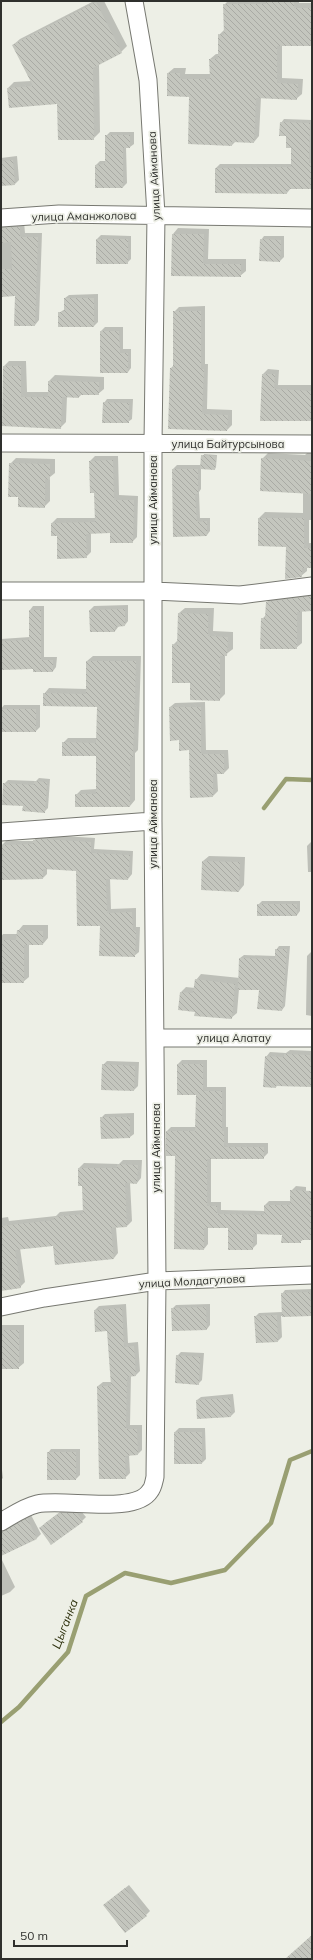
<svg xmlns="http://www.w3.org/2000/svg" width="313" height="1960" font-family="Mulish,sans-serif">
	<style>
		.shadow { fill: #0003 }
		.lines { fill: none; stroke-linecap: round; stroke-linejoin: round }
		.stream { stroke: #999f72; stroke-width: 4.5 }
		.building { fill: url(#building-back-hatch) }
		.street-casing { stroke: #777871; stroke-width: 19 }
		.street { stroke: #fff; stroke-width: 17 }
		.labels { text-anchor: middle; stroke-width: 3.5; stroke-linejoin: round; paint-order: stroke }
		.street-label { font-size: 11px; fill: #2f302d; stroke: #edefe6 }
		.water-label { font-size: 12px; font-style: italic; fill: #2e310d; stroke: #edefe6 }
	</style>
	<defs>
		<pattern id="building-back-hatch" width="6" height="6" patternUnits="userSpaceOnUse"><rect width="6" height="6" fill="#c4c6be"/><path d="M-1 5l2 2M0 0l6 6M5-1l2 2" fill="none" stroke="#a9aaa4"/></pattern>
	</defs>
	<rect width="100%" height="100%" fill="#edefe6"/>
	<!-- shadow -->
	<path class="shadow" d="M94 1H104L127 46 121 52 99 64 100 132 93 139 58 103 8 88 14 82 31 81 13 45 20 39Z
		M228 1H299V3H312V45H282V78L303 79 302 94 296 99 261 97 259 136 254 142H235L232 145 190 96 168 73 174 68H186L185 74H211L210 59 216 54H219V35L225 29 224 5Z
		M284 119 312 120V188H291L287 193 216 192V168L220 164H292V147L281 123Z
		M110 132H134V144L130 147H126L127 183 123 187 96 165 100 161H106V136Z
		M17 156 19 180 15 184 1 185V158Z
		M24 222 25 233H42L39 320 35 325 16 295 1 296V223Z
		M178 228 209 229 208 259H246V271L240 276 172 275 173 234Z
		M101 235 131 236V259L127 263 97 239Z
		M264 236H284V257L280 261 261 240Z
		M98 294V322L94 326 59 313 65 309V298L69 295Z
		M205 306V364H208L207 409 232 410V425L227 430 169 428 171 368 174 365V312L179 307Z
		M105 327H123V349H131V368L128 372 101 331Z
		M9 361H26L27 392H49V381L55 375 104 377V389L98 394H82L79 397 67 396 66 422 60 428 3 425 4 366Z
		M268 369 279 370 278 385H312V420H261L263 374Z
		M107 399H133L132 419 128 422 104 403Z
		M310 450H312V520H309V543H312V567H307V571L301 576 287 546 259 545V518L265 512 303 513V493L262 459 268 453 305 455Z
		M204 454 217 455 216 467 215 469 201 468V489L199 492 200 518H210V531L207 535 174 536 173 469 177 465H202Z
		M95 456H118L119 495 138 496 137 537 132 542 111 532 91 533V552L86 557 58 535 52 523 57 518H96L95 492 90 461Z
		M16 458 55 459V473L50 477V501L44 507 19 496 10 464Z
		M312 591V610L302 611V643L296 648 262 619 267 614V602L272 597Z
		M128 605V621L125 625 119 626 115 631 90 610 94 606Z
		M33 606H44V657H57L56 667 53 671 34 668 1 669V639L30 637V610Z
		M185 608H214L213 631 233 632V649L225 655V694L219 700 191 682 173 645 179 639V613Z
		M93 656H141L138 750 135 753V800L130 806H76V795L81 790 97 789V755L63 743 68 738H97L98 706 44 694 49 688 87 689V661Z
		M205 702 206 750H228L229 768 224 773H217L218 791 213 796 190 749 180 740 170 707 175 703Z
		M4 705H40V727L36 731H1V709Z
		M39 778 50 779 48 808 44 812 24 805 4 784 8 780 36 781Z
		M46 835 95 838 94 849 133 851 132 874 128 879 110 878 111 909 136 908V927H140L139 952 134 956 101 925 77 870 47 868V874L43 878 2 845 6 841H34L38 836Z
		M311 842 312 872H308L307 846Z
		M209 856 245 857 244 885 239 891 203 861Z
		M262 901H300V911L297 915 258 905Z
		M23 925H48V938L43 944H29V977L23 982H1V937L3 934H18V931Z
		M279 946H290L285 1006 282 1010 260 989H239L237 1013 231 1018 196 1011 180 993 186 987 195 988 196 980 201 974 240 978V958L244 955 276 956V950Z
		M312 951V1016L306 1015 307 956Z
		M290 1050 312 1051V1086L278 1085 276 1087 266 1057 270 1052 286 1053Z
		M182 1060H207V1087H226V1127H228V1143H268V1153L263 1158H211V1202H221V1210L265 1211V1205L269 1201H291V1191L296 1186 306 1187V1207L312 1208V1239H304L300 1242 283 1234 257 1233V1244L252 1249 229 1227H208V1244L204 1249 176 1155 167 1131 171 1127H196L197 1094 178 1064Z
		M107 1061 139 1062 138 1086 134 1090 103 1065Z
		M134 1113V1134L130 1137 101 1138V1118L105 1114Z
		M123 1160H142L141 1178 137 1183 130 1182 132 1221 127 1226 116 1227 118 1253 114 1258 54 1245 20 1248 25 1282 20 1287 1 1289V1218L8 1217 9 1221 56 1216 60 1212 84 1210 83 1185 79 1168 84 1163 119 1164Z
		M312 1289V1313L310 1315 281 1316 282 1337 278 1341 255 1317 259 1313 282 1312V1294L285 1290Z
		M126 1304 128 1343 138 1342 140 1371 136 1375H131L130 1425H142V1450L138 1454 129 1455 130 1473 125 1478 98 1386 103 1382H112L108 1330 95 1310 99 1306Z
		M210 1304V1325L207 1329 172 1309 176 1305Z
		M1 1325H24V1363L18 1368H1Z
		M181 1352 204 1353 202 1380 198 1384 177 1356Z
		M233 1394 235 1412 231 1416 197 1400 201 1397Z
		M179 1428H205L206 1459 202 1463 175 1432Z
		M51 1449H80V1475L76 1479H48V1453Z
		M1 1462 3 1478 1 1480Z
		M64 1509 80 1510 86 1517 82 1521 44 1524Z
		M31 1515 41 1534 37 1538 8 1552 1 1537V1529L11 1527Z
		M1 1558 15 1587 10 1592 1 1596Z
		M129 1885 150 1911 146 1915 109 1901Z"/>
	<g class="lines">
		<!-- stream -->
		<path class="stream" d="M264 808 286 779 312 780
			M1 1722 19 1707 68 1652 86 1596 125 1573 171 1583 225 1570 271 1523 290 1460 312 1451"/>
	</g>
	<!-- building -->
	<path class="building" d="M266 1H294V8H312V46H277V83L298 84 297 100 256 98 254 143 232 142V146L188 144 189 97 167 96V73H180V79H210L209 59H218V34L224 35 223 4H266Z
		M96 2 122 53 93 68 94 140H58L57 104 9 108 7 88 33 86 12 45Z
		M280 122 310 123 309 163H312V189H287V194L215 193V168L291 167V148H286V136H279Z
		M105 135H130V148H123V188H95V165L105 164Z
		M13 160 15 185 1 186V161Z
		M20 227V237H38L35 326H14L15 296 1 297V269H12L11 242 1 243V228Z
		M172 234H204L203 264H241V277L171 276Z
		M96 239H128V264H96Z
		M260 239 281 240 280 262 259 261Z
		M64 298H94V327H58V312H64Z
		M173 311H201V369H204L202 414 228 415 227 431 168 429 170 368H173Z
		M100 331H119L120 353H128V373H100Z
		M3 366H21V397H48V381L99 382V395H79V398L62 397 61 429 2 426Z
		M262 374H275L274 389 312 391V421H260Z
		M103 402 129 403V423H102Z
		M201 455 216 456 215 470 200 469Z
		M261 458 312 461V494L260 491Z
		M113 460 114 500H134L133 543H110V533L86 534 87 558 57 559V536H51V523L95 522 94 493H90L89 461Z
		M9 463 50 464V480L45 479V508L18 507V497H8Z
		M172 469H198V494H195L197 522 207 521V536L173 537Z
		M258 518H304V548H312V568H302V577L285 579 286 547 258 546Z
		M312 596V611L297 612V649H260L261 618H265L266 602Z
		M125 609V626L115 627V632H90L89 610Z
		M29 610H41V660H53V672H33V669L1 670V641L29 640Z
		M178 613 208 614V636L228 637 227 656H220V701L190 700V683H172V644L177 645Z
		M86 661H136L133 757H130V807H75V794H96V756H62V742L96 743 97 707 43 706V693L86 694Z
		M169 707H201V754H224V774H213V797L190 798 189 750 179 751V740L170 741Z
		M1 709H36V732H1Z
		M34 781 47 782 45 813 22 811 23 806 2 805 3 783 34 785Z
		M41 839 91 842V853L130 855 128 880 106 879 107 913 132 912 133 930 136 931 135 957 99 956 100 926H77L76 871 43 869V879L1 880V845L33 844V840Z
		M202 861 240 862 239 892 201 890Z
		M257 904H297V916H257Z
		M17 930 43 931V945H24V983H1V940H16Z
		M275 949H287L282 1011 257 1009 259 990H238L239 958 275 959Z
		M195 979 235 984 232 1019 194 1016 195 1012 178 1010 180 992 193 993Z
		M284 1054 310 1055V1062H312V1087L276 1086V1088L263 1087 265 1056 284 1057Z
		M102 1064 135 1066 134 1091 101 1090Z
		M177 1064H203V1091H222V1131H224V1147H264V1159H207V1206H217V1214L264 1215V1205H290V1190L312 1191V1240H301V1243H281L282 1235 253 1234V1250H228V1228H204V1250L174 1249 175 1156H166V1131H195L196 1095H177Z
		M100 1117H130V1138L101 1139Z
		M117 1164 138 1165 137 1184 125 1183 127 1227 111 1228 114 1259 55 1265 53 1246 15 1250 21 1288 1 1291V1226L54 1220V1217L83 1214 82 1186H78V1168H117Z
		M310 1292 311 1316 282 1317 281 1293Z
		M206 1307 207 1330 172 1331 171 1308Z
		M122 1308 124 1347 134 1346 136 1376 127 1377 126 1429H137L138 1455 125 1456 126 1479H99L97 1386H111L107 1331 95 1332 94 1310Z
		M277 1315 278 1342 256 1343 254 1316Z
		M1 1330H19V1369H1Z
		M176 1355 200 1357 199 1385 175 1383Z
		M230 1398 231 1417 197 1419 196 1400Z
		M174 1432H202V1464H174Z
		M47 1452H76V1480H47Z
		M59 1513H77L83 1522 51 1545 39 1528Z
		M27 1518 37 1539 1 1556V1532Z
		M125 1888 147 1916 125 1933 103 1905Z
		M312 1935V1959H285Z"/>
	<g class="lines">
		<defs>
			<path id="street" d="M1 218 59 214 312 218
				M1 443 312 444
				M1 591H154L240 595 312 586
				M1 832 153 821
				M156 1038H312
				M1 1307 44 1298 157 1281 312 1275
				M1 1522C13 1515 24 1507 37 1504 63 1498 135 1515 150 1491 153 1488 154 1481 155 1477L157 1281 153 821V444L156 215 148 80 134 1"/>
		</defs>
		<!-- street casing -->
		<use href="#street" class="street-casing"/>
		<!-- street -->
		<use href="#street" class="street"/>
	</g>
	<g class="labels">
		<!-- street labels -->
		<g class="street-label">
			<text transform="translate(154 176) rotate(-93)" y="4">улица Айманова</text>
			<text transform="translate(84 216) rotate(-1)" y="4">улица Аманжолова</text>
			<text x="228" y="448">улица Байтурсынова</text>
			<text transform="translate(153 500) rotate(-90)" y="4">улица Айманова</text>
			<text transform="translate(153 824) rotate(-90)" y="4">улица Айманова</text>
			<text x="234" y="1042">улица Алатау</text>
			<text transform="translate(156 1148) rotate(-90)" y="4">улица Айманова</text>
			<text transform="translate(192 1281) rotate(-3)" y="4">улица Молдагулова</text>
		</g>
		<!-- water labels -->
		<g class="water-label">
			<text transform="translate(65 1624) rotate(-69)" y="4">Цыганка</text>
		</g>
	</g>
	<!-- border -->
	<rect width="313" height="1960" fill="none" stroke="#2f302d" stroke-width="4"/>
	<!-- scale -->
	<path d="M14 1940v6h113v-6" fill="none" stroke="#2f302d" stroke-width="2"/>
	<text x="20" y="1940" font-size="12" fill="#2f302d" stroke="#edefe6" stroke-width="3" paint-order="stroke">50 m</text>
</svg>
